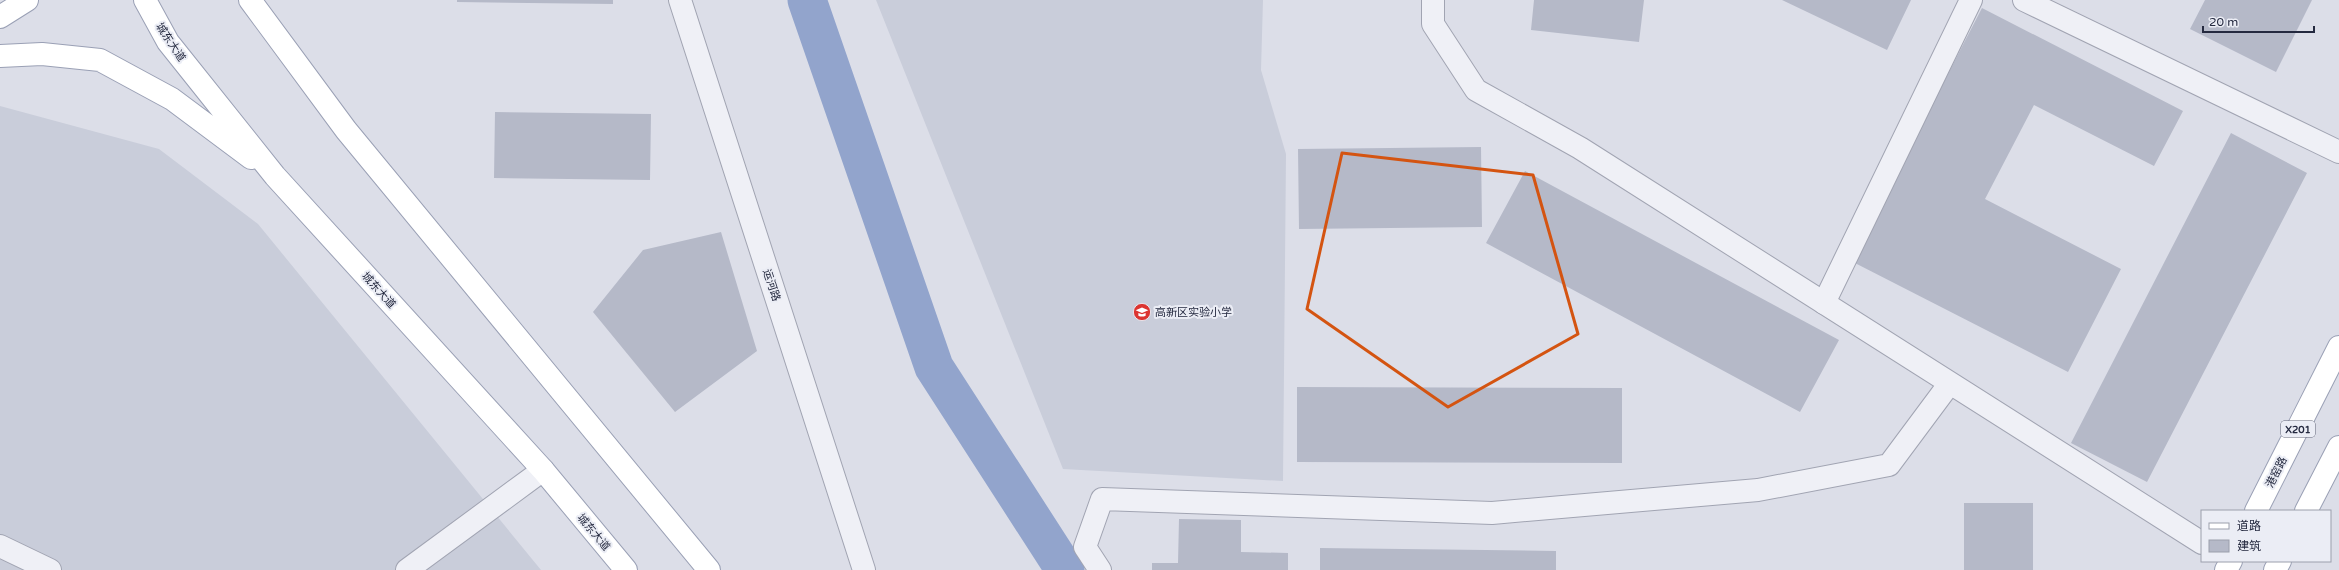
<svg xmlns="http://www.w3.org/2000/svg" width="2339" height="570" font-family="'Varela Round','Noto Sans SC',sans-serif">
	<style>
		.built { fill: #c9cdda }
		.lines { fill: none; stroke-linecap: round; stroke-linejoin: round }
		.canal { stroke: #92a4cc; stroke-width: 39 }
		.building { fill: #b5b9c8 }
		.lane-casing { stroke: #a1a4b2; stroke-width: 24 }
		.street-casing { stroke: #a1a4b2; stroke-width: 24 }
		.primary-casing { stroke: #9aa0b5; stroke-width: 24 }
		.lane { stroke: #eff0f6; stroke-width: 22 }
		.street { stroke: #eff0f6; stroke-width: 22 }
		.primary { stroke: #fff; stroke-width: 22 }
		.marked { fill: none; stroke: #d45411; stroke-width: 3; stroke-linejoin: round }
		.labels { text-anchor: middle; stroke-width: 4; stroke-linejoin: round; paint-order: stroke }
		.shield { fill: #ebedf5; stroke: #606476; stroke-width: 1 }
		.shield-label { font-size: 10px; font-weight: bold; fill: #24293f }
		.street-label { font-size: 11px; fill: #24293f; stroke: #ebedf5 }
		.poi-label { font-size: 11px; fill: #24293f; stroke: #ebedf5; text-anchor: start }
	</style>
	<rect width="100%" height="100%" fill="#dcdee8"/>
	<!-- built -->
	<path class="built" d="M876 0H1263L1261 70 1286 154 1283 481 1063 469Z
		M0 106 159 149 258 224 541 570H0Z"/>
	<g class="lines">
		<!-- canal -->
		<path class="canal" d="M807 0 934 367 1065 570"/>
	</g>
	<!-- building -->
	<path class="building" d="M457 0H613V4L457 2Z
		M1534 0H1644L1639 42 1531 30Z
		M1782 0H1911L1887 50Z
		M2205 0H2312L2276 72 2190 29Z
		M1982 8 2183 111 2154 166 2034 105 1985 199 2121 269 2068 372 1851 261Z
		M495 112 651 114 650 180 494 178Z
		M2231 133 2307 173 2147 482 2071 443Z
		M1481 147 1482 227 1299 229 1298 149Z
		M1525 171 1839 340 1800 412 1486 243Z
		M721 232 757 351 675 412 593 312 643 250Z
		M1297 387 1622 388V463L1297 462Z
		M1964 503H2033V570H1964Z
		M1179 519 1241 520V552L1288 553V570H1152V563H1178Z
		M1320 548 1556 551V570H1320Z"/>
	<g class="lines">
		<defs>
			<path id="lane" d="M2024 0 2339 152
				M1824 303 1971 0
				M0 546 50 570
				M407 570 543 470"/>
			<path id="street" d="M680 0 864 570
				M1433 0V24L1476 90 1580 148 2202 543
				M1100 570 1085 547 1102 499 1492 513 1758 490 1889 465 1950 383"/>
			<path id="primary" d="M145 0 168 42 275 176 543 470 626 570
				M250 0 346 130 709 570
				M0 17 27 0
				M0 56 42 54 100 60 172 99 251 158
				M2256 511 2339 347
				M2306 511 2339 447
				M2226 570 2231 561
				M2275 570 2280 561"/>
		</defs>
		<!-- lane casing -->
		<use href="#lane" class="lane-casing"/>
		<!-- street casing -->
		<use href="#street" class="street-casing"/>
		<!-- primary casing -->
		<use href="#primary" class="primary-casing"/>
		<!-- lane -->
		<use href="#lane" class="lane"/>
		<!-- street -->
		<use href="#street" class="street"/>
		<!-- primary -->
		<use href="#primary" class="primary"/>
	</g>
	<!-- marked area -->
	<path class="marked" d="M1342 153 1533 175 1578 334 1448 407 1307 309Z"/>
	<!-- icons -->
	<defs>
		<symbol id="school-disc" viewBox="-11 -11 22 22"><circle r="9.5" fill="#dc3531" stroke="#ebedf5"/><path d="M0-5L7-2L0 1L-7-2ZM-4 1L0 2.5L4 1V4Q0 6-4 4Z" fill="#fff"/></symbol>
	</defs>
	<g fill-rule="evenodd">
		<use href="#school-disc" x="1132" y="302" width="20" height="20"/>
	</g>
	<g class="labels">
		<!-- shield labels -->
		<rect class="shield" x="2281" y="421" width="34" height="16" rx="3"/>
		<g class="shield-label">
			<text x="2298" y="433">X201</text>
		</g>
		<!-- street labels -->
		<g class="street-label">
			<text transform="translate(171 42) rotate(56)" y="4">城东大道</text>
			<text transform="translate(772 285) rotate(72)" y="4">运河路</text>
			<text transform="translate(379 290) rotate(48)" y="4">城东大道</text>
			<text transform="translate(2276 472) rotate(-63)" y="4">港窑路</text>
			<text transform="translate(594 532) rotate(50)" y="4">城东大道</text>
		</g>
		<!-- poi labels -->
		<g class="poi-label">
			<text x="1155" y="316">高新区实验小学</text>
		</g>
	</g>
	<!-- legend -->
	<rect x="2201" y="510" width="130" height="52" fill="#ebedf5" stroke="#9b9fac"/>
	<rect x="2209" y="523" width="20" height="6" fill="#ffffff" stroke="#9b9fac"/>
	<text x="2237" y="530" font-size="12" fill="#24293f">道路</text>
	<rect x="2209" y="540" width="20" height="12" fill="#b5b9c8" stroke="#9b9fac"/>
	<text x="2237" y="550" font-size="12" fill="#24293f">建筑</text>
	<!-- scale -->
	<path d="M2203 26v6h111v-6" fill="none" stroke="#24293f" stroke-width="2"/>
	<text x="2209" y="26" font-size="12" fill="#24293f" stroke="#ebedf5" stroke-width="3" paint-order="stroke">20 m</text>
</svg>
